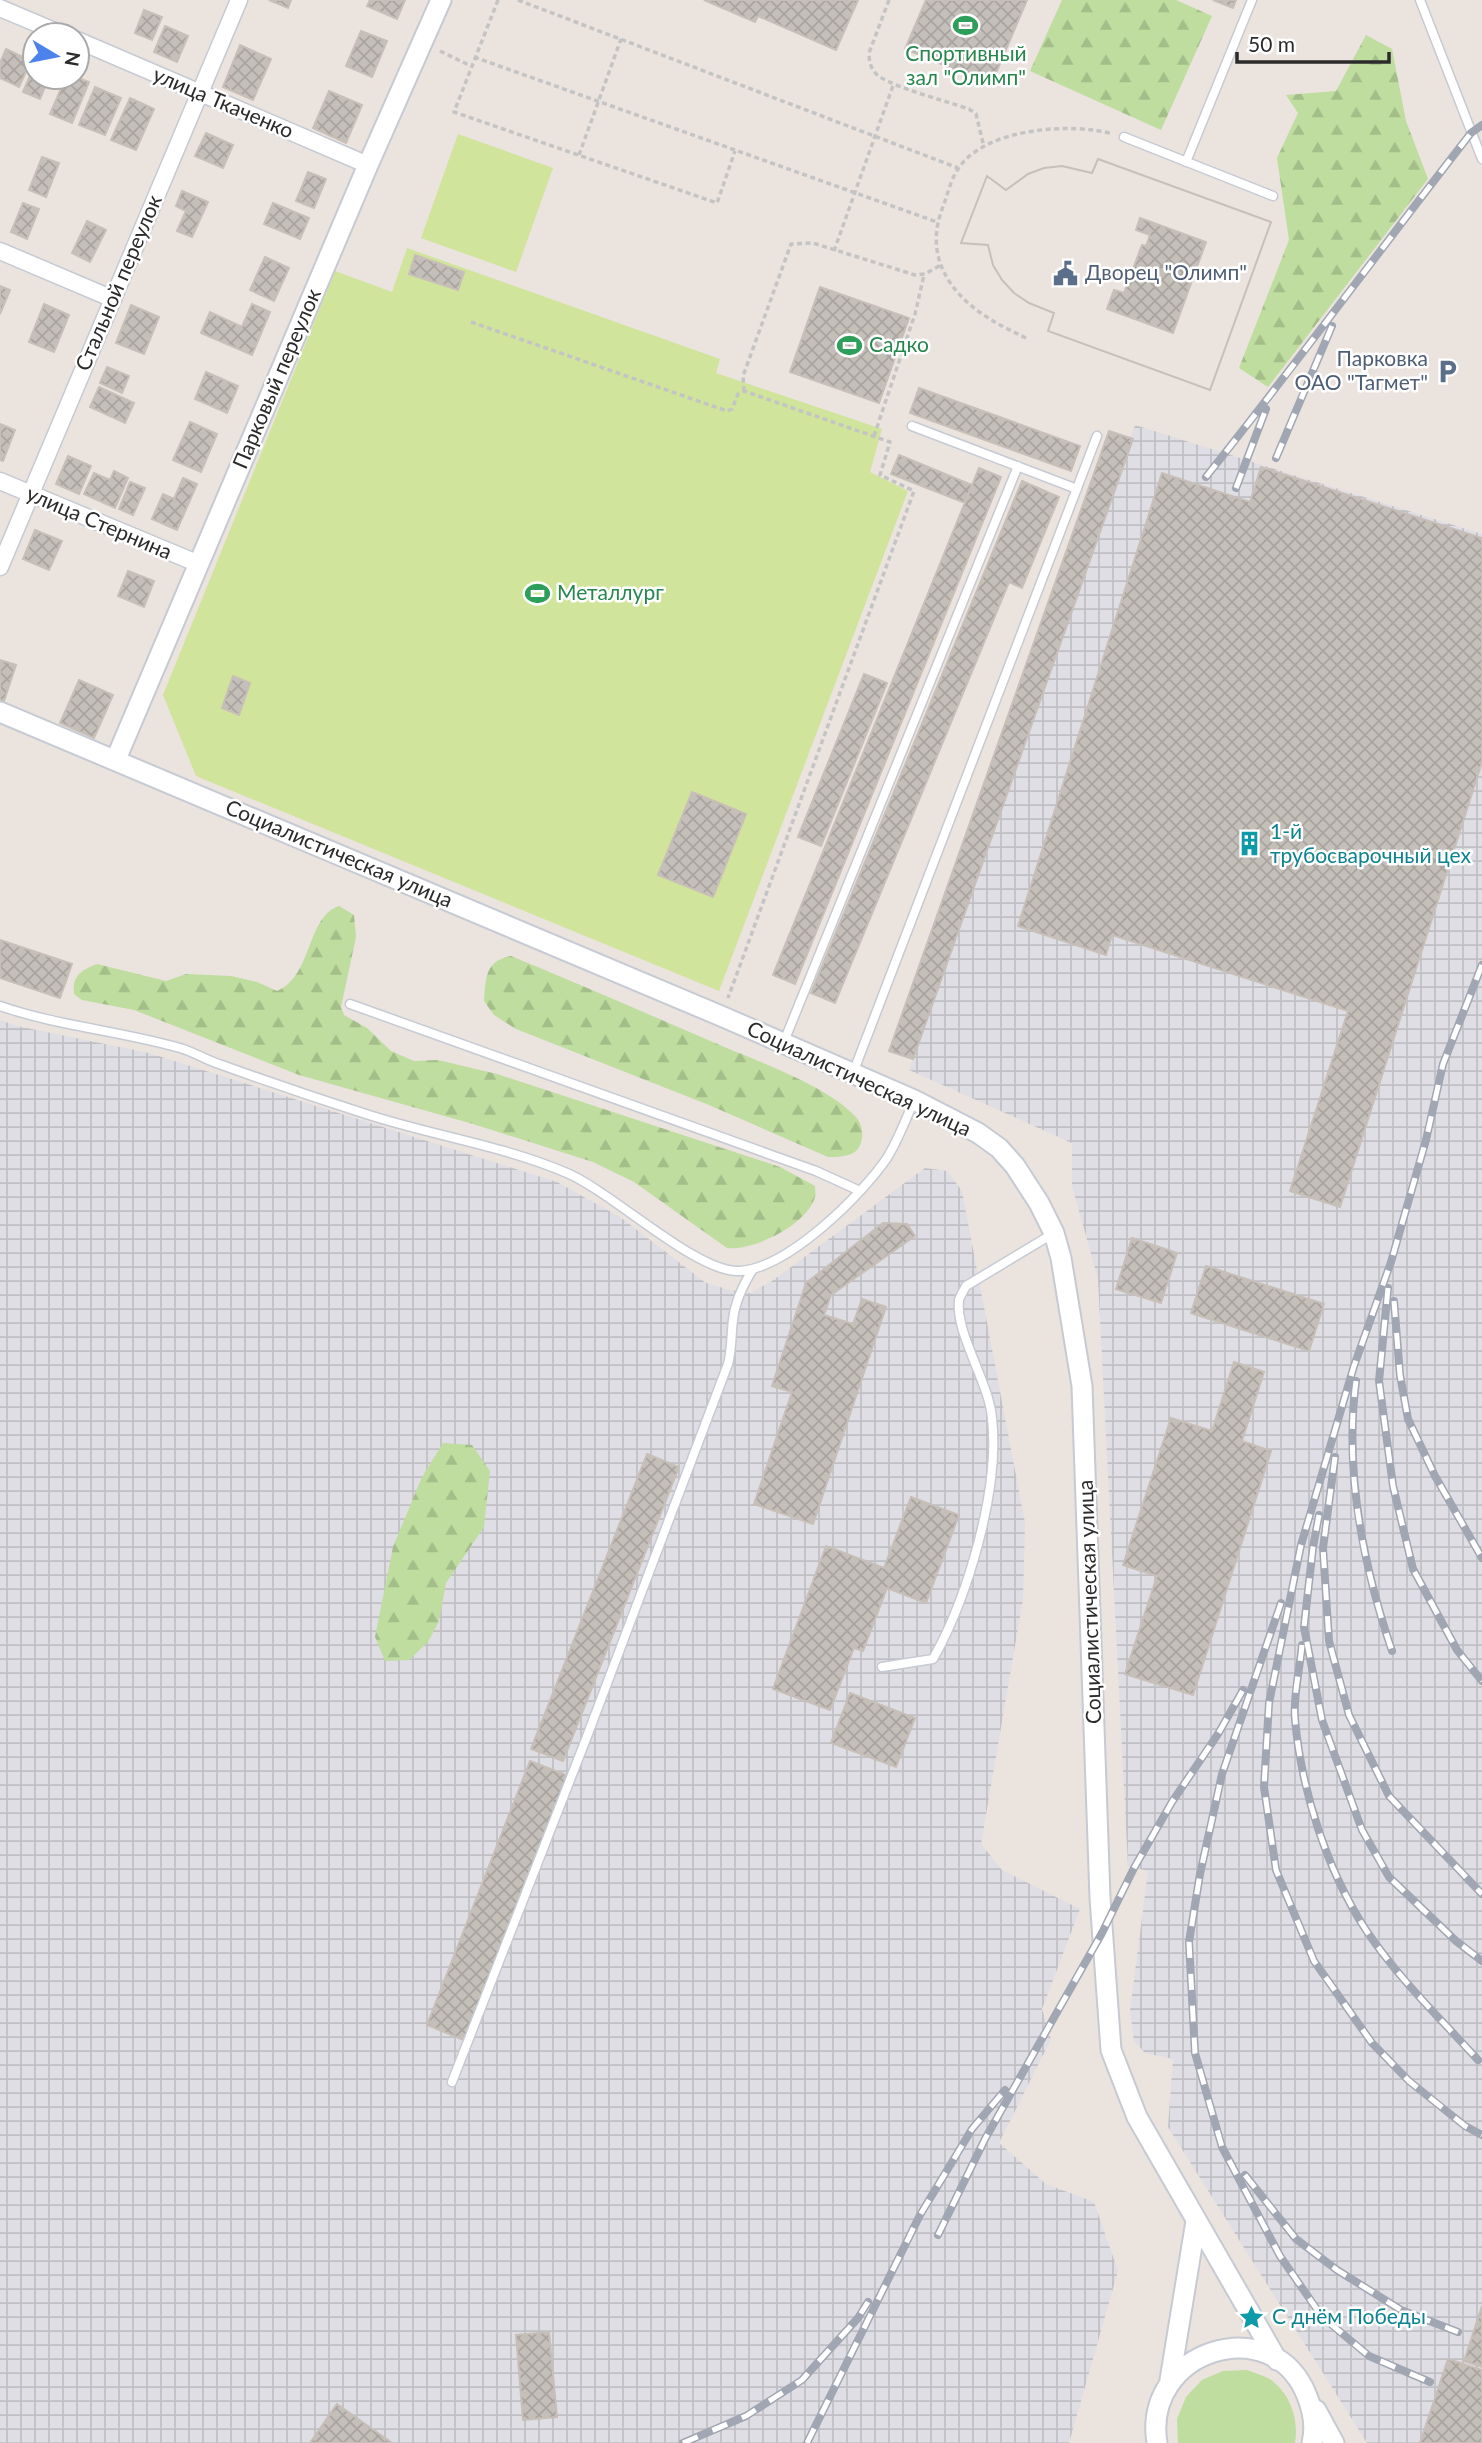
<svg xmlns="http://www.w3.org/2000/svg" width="1482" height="2443" font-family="Lato,sans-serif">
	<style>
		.industrial { fill: url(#industrial-grid) }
		.grass { fill: #bedd9f }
		.forest { fill: url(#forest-firs) }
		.pitch { fill: #d0e49b }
		.building { fill: url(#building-cross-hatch); stroke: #c7bfb8; stroke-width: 2; fill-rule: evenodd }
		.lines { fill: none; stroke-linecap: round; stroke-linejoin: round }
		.service-casing { stroke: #c6cad3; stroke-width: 11 }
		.minor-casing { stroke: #c6cad3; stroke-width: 19 }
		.tertiary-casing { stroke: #c6cad3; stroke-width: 23 }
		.path { stroke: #c4c4c4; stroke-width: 3.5; stroke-dasharray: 5 3.5; stroke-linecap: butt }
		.service { stroke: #fff; stroke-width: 8 }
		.minor { stroke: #fff; stroke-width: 16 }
		.tertiary { stroke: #fff; stroke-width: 19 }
		.rail-casing { stroke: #a1a6b3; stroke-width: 8 }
		.rail { stroke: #fff; stroke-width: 5; stroke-dasharray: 16; stroke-linecap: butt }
		.labels { text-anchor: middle; stroke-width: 5; stroke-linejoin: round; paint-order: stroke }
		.leisure-label { font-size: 21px; fill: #27864d; stroke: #fff; text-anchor: start }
		.street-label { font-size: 21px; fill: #2b2b2b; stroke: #fff }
		.service-label { font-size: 21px; fill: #4e5e75; stroke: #fff; text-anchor: start }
		.culture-label { font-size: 21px; fill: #0d838f; stroke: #fff; text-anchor: start }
	</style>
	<defs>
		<pattern id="industrial-grid" width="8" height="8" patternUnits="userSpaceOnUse" patternTransform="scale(1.75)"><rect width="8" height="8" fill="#dfdee4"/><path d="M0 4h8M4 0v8" fill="none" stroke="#c0bfc4"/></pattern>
		<pattern id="forest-firs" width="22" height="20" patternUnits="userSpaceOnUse" patternTransform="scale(1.75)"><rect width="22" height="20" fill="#bedd9f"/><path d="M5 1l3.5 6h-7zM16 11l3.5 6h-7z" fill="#a3be89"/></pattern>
		<pattern id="building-cross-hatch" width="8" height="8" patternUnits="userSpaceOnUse" patternTransform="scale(1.75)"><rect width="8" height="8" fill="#c4bfb9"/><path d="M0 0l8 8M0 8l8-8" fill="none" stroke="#a9a49f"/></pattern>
	</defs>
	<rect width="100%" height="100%" fill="#ebe3de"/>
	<!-- industrial -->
	<path class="industrial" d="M1135 425 1482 534V2443H1367L1168 2127 1173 2059 1145 2053 1134 2041 1130 2011 1148 1871 1128 1866 1098 1279 1072 1186V1143L909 1070Z
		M0 1020 17 1026 149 1053 557 1182 620 1217 706 1283 730 1290 750 1293 772 1281 925 1168 947 1171 962 1191 1025 1523 1023 1599 981 1844 1002 1870 1080 1909 1042 2009 1051 2039 999 2143 1046 2184 1094 2202 1118 2271 1069 2443H0Z"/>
	<!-- grass -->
	<path class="grass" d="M1247 2370C1254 2373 1262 2375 1268 2378 1290 2392 1299 2419 1295 2443H1178L1177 2419 1186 2397 1202 2380 1223 2371Z"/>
	<!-- forest -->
	<path class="forest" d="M1062 0H1176L1212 16 1161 130 1030 71Z
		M1366 35 1392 49 1406 121 1428 179 1268 387 1239 368 1289 240 1277 158 1298 113 1286 95 1336 91Z
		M339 906 354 915 356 937 341 1007 344 1015 367 1028 391 1051 414 1061 438 1060 497 1074 780 1167 815 1186C815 1190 816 1194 815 1197 808 1224 754 1251 727 1248L634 1182 593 1162 473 1124 299 1075 134 1010 82 1000 74 994C72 976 81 970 97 964L166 981 186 974 231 976 257 982 277 991C313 976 306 917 339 906Z
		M511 956C582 985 652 1016 722 1046 760 1062 826 1086 854 1115 863 1123 865 1138 858 1149 851 1157 838 1157 828 1157L709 1105 516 1029 494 1015 484 1001C486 977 485 961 511 956Z
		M443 1443 472 1445 490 1471 484 1527 446 1583 439 1621 428 1642 409 1660 385 1661 375 1637 393 1547 422 1477Z"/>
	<!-- pitch -->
	<path class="pitch" d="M458 134 553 168 516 272 421 238Z
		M407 248 720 359 716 373 882 429 870 472 908 491 719 991 196 776 163 695 335 271 392 292Z"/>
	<!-- building -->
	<path class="building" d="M269 0H291L288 8Z
		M370 0H405L397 19 367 6Z
		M704 0H858L836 50 758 16 755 22Z
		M926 0H1027L991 85 905 49Z
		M1213 0H1236L1233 8Z
		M144 10 162 17 152 40 135 33Z
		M165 26 188 36 177 62 154 52Z
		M361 31 387 41 372 77 346 66Z
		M240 45 271 59 253 100 223 87Z
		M6 49 31 61 19 87 0 78V63Z
		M35 64V77H49L40 99 23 92Z
		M66 77H76L89 82 72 123 50 114Z
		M95 87 121 98 105 135 79 125Z
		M329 91 362 105 346 143 313 128Z
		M130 98 154 109 136 150 111 140Z
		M206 133 233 145 223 168 195 156Z
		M42 157 59 163 46 197 29 190Z
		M1098 159 1271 222 1210 390 1048 331 1054 313 1029 303 1014 293 1002 280 993 265 988 245 961 243 987 176 1006 190 1028 174 1044 168 1062 166 1092 173ZM1140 218 1206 242 1173 333 1107 309 1114 290 1124 293 1142 245 1146 246 1150 235 1136 230Z
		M1098 159 1271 222 1210 390 1048 331 1054 313 1029 303 1014 293 1002 280 993 265 988 245 961 243 987 176 1006 190 1028 174 1044 168 1062 166 1092 173Z
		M308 172 326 179 314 208 296 201Z
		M182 191 208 202 192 237 177 231 186 211 176 206Z
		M23 203 39 209 27 239 11 232Z
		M273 203 309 218 300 239 264 224Z
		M87 221 106 230 90 262 72 253Z
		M415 255 464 272 458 290 409 274Z
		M265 257 289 268 274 301 250 290Z
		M0 286 10 290 0 314Z
		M820 287 909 318 879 403 790 372Z
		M44 304 69 315 54 352 29 342Z
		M252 304 270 312 252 355 201 333 210 312 242 327Z
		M131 305 159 317 144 354 116 343Z
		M107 367 129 376 122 393 100 383Z
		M206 372 238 386 227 413 195 399Z
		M99 387 134 403 125 423 90 407Z
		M919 388 1080 446 1071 471 910 413Z
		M190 422 217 434 201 472 173 460Z
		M0 424 15 430 3 461 0 460Z
		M1109 431 1133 439 913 1059 889 1051Z
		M899 455 972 485 965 503 891 474Z
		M68 456 91 466 79 494 56 484Z
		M1261 467 1482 538V762L1340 1207 1290 1191 1348 1011 1112 935 1106 955 1018 926 1162 473 1250 502Z
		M979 468 1001 477 795 984 773 975Z
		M114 471 128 478 115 508 84 494 94 473 110 480Z
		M183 478 197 484 177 530 152 519 163 494 174 499Z
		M1022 481 1059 497 1022 588 1009 582 835 1003 811 993Z
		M130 482 145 488 133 515 119 509Z
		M35 530 62 541 49 570 23 559Z
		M128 571 154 581 144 607 118 596Z
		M0 660 16 665 4 701 0 700Z
		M864 674 887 683 821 846 798 837Z
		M233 676 250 683 239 715 222 708Z
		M79 680 113 695 94 738 60 723Z
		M692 792 746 814 713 897 658 875Z
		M0 940 72 964 60 998 0 978Z
		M883 1223 907 1224 915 1236 831 1295 824 1315 853 1324 862 1299 886 1307 813 1524 754 1504 792 1392 772 1386 806 1283Z
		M1132 1238 1177 1253 1161 1303 1116 1289Z
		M1206 1266 1324 1304 1309 1351 1191 1313Z
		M1234 1362 1264 1372 1242 1441 1271 1451 1193 1695 1125 1674 1157 1576 1123 1565 1171 1418 1212 1431Z
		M647 1454 679 1467 563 1761 531 1749Z
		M911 1497 959 1515 926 1603 887 1588 863 1651 854 1648 830 1710 773 1689 826 1546 884 1568Z
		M850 1693 915 1718 896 1767 831 1743Z
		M530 1761 569 1776 466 2041 427 2025Z
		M1482 2306V2367L1464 2361Z
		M549 2332 557 2417 523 2420 516 2335Z
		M1448 2359 1482 2370V2443H1420Z
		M337 2404 392 2443H310Z"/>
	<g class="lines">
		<defs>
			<path id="service" d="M1420 0 1482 159
				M1124 137 1273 196
				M1186 162 1252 0
				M912 426 1077 489
				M350 1004 816 1171 860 1191
				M0 1006C58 1026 121 1031 180 1048 194 1052 206 1060 219 1064 269 1082 319 1099 369 1115 435 1136 504 1146 567 1173 612 1192 698 1274 740 1271 788 1268 861 1196 887 1158 898 1140 906 1120 914 1100
				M785 1039 1018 466
				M853 1073 1097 436
				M882 1667 933 1659C968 1597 1000 1489 992 1418 989 1382 955 1333 959 1300 960 1296 964 1290 966 1286L1054 1233
				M452 2082 586 1739 728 1364C732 1349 731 1335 733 1320 735 1301 743 1285 753 1269"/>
			<path id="minor" d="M0 8 64 35
				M77 40 368 165
				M0 251 113 299
				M0 481 199 564
				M0 567 239 0"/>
			<path id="tertiary" d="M0 712 721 1016 914 1100 978 1133 999 1148 1015 1166 1039 1203 1054 1233 1061 1258 1082 1386 1100 1898 1111 2050 1137 2117 1277 2360
				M116 759 368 165 441 0
				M1170 2380 1196 2221
				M1316 2410 1334 2443
				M1157 2443C1142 2350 1273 2309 1307 2396 1313 2411 1316 2427 1312 2443"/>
		</defs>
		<!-- service casing -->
		<use href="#service" class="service-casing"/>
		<!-- minor casing -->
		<use href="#minor" class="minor-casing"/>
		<!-- tertiary casing -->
		<use href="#tertiary" class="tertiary-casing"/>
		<!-- path -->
		<path class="path" d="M498 0 454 112 717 203 735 151
			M518 0 958 168
			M889 0 869 53C869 62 871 71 880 77 899 89 946 101 969 109L976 114 984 147
			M440 51 471 66
			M474 57 937 222
			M579 155 621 39
			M834 251 894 83
			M471 322 727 411 732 409 738 394 744 391 890 442 880 475 914 491 728 998
			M1026 338C997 324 967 309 949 281 933 256 933 231 944 204 948 193 951 179 958 169 984 128 1071 122 1113 134
			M744 391 743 376 791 244 813 243 915 275 925 274 941 265
			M874 436 915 314 924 275"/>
		<!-- service -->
		<use href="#service" class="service"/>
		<!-- minor -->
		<use href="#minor" class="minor"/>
		<!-- tertiary -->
		<use href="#tertiary" class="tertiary"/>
		<defs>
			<path id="rail" d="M1276 458 1332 326
				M1206 477C1296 364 1382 247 1471 133L1482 125
				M1236 488 1266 409
				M1482 965 1443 1064 1426 1140 1391 1262 1354 1366 1301 1545 1269 1703 1264 1787 1276 1870 1314 1961 1372 2043 1409 2081 1465 2126 1482 2135
				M1388 1288 1379 1381 1393 1486 1413 1569 1457 1650 1482 1681
				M1394 1301 1400 1375 1408 1419 1435 1476 1482 1558
				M1356 1381C1344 1472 1363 1565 1392 1651
				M1335 1457 1323 1548 1329 1641 1349 1715 1389 1796 1482 1894
				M1319 1515 1313 1547 1304 1627 1322 1720 1362 1830 1389 1877 1456 1941 1482 1961
				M1281 1603 1222 1774 1200 1874 1189 1942 1195 2053 1222 2147 1280 2256 1316 2308 1332 2325 1369 2356 1430 2382
				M1302 1645C1300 1668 1293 1696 1295 1719 1301 1789 1327 1871 1366 1930 1398 1978 1440 2018 1478 2060
				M1245 2175 1296 2239 1337 2270 1401 2310 1458 2332
				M938 2235 985 2139 1102 1933 1134 1868 1172 1802 1218 1734 1243 1690
				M683 2443 746 2416 802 2380 858 2318 868 2302
				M807 2443 920 2215 972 2129 1005 2090"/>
		</defs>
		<!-- rail casing -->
		<use href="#rail" class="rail-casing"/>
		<!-- rail -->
		<use href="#rail" class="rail"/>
	</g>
	<!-- icons -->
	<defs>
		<symbol id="stadium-bare" viewBox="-9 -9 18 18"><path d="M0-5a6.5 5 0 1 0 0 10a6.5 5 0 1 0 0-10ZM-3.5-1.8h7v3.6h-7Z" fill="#2e9e5b" stroke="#fff" stroke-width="2.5" paint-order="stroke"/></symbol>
		<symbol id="civic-bare" viewBox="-9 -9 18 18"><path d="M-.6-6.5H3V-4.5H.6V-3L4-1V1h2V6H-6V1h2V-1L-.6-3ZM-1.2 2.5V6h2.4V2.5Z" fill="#5c6f8a" stroke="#fff" stroke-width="2.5" paint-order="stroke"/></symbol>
		<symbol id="parking-bare" viewBox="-9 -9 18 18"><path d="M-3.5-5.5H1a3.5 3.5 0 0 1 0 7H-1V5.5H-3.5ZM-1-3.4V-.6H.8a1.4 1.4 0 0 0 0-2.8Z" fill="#5c6f8a" stroke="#fff" stroke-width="2.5" paint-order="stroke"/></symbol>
		<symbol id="building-bare" viewBox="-9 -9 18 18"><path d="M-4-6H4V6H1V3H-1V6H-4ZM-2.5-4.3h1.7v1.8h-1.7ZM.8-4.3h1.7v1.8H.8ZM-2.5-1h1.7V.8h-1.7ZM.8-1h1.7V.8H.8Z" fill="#0f9aa8" stroke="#fff" stroke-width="2.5" paint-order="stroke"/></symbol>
		<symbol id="sight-bare" viewBox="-9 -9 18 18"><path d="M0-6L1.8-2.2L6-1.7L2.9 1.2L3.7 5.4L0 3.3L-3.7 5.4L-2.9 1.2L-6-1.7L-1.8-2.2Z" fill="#0f9aa8" stroke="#fff" stroke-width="2.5" paint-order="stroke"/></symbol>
	</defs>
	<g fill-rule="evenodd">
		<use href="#stadium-bare" x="948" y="8" width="35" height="35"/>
		<use href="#civic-bare" x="1048" y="256" width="35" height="35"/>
		<use href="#stadium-bare" x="832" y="328" width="35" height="35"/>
		<use href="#parking-bare" x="1430" y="354" width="35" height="35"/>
		<use href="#stadium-bare" x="520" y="576" width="35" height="35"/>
		<use href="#building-bare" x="1232" y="826" width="35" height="35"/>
		<use href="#sight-bare" x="1234" y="2300" width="35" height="35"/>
	</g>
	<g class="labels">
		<!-- leisure labels -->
		<g class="leisure-label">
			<text x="966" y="61" text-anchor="middle">Спортивный<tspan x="966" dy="24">зал "Олимп"</tspan></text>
			<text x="869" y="352">Садко</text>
			<text x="557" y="600">Металлург</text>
		</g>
		<!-- street labels -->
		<g class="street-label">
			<text transform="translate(223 103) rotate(23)" y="7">улица Ткаченко</text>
			<text transform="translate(119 283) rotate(-67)" y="7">Стальной переулок</text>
			<text transform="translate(277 379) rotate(-67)" y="7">Парковый переулок</text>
			<text transform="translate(99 523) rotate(23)" y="7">улица Стернина</text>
			<text transform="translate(339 854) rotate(23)" y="7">Социалистическая улица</text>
			<text transform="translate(859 1079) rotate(25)" y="7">Социалистическая улица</text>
			<text transform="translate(1090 1602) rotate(-92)" y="7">Социалистическая улица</text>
		</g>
		<!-- service labels -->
		<g class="service-label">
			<text x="1085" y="280">Дворец "Олимп"</text>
			<text x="1428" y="366" text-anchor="end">Парковка<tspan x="1428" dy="24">ОАО "Тагмет"</tspan></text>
		</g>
		<!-- culture labels -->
		<g class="culture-label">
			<text x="1270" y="839">1-й<tspan x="1270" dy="24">трубосварочный цех</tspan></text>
			<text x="1272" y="2324">С днём Победы</text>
		</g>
	</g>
	<!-- north arrow -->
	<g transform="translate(56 56) rotate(100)"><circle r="33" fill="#ffffff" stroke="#aaaaaa" stroke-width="2"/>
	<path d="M0-5L12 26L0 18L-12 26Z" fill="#4b82eb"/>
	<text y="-10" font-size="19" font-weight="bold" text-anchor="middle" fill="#2b2b2b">N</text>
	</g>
	<!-- scale -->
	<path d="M1237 52v10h152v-10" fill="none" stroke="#2b2b2b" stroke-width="3.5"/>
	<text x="1248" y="52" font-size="21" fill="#2b2b2b" stroke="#ffffff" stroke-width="5" paint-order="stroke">50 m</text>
</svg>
